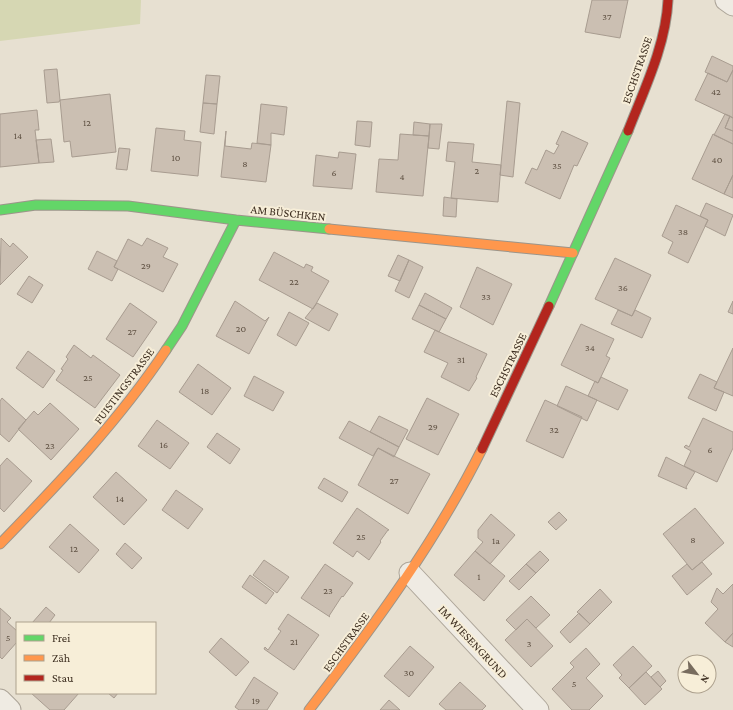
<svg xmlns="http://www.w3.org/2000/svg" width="733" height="710" font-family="'Crimson Pro',serif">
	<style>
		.green { fill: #d6d7b3 }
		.building { fill: #cbbfb2; stroke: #a89c90 }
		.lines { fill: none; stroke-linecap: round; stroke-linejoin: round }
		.street-casing { stroke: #ada599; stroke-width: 23 }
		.fast-casing { stroke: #9c958a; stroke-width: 11 }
		.slow-casing { stroke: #9c958a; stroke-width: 11 }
		.jam-casing { stroke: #9c958a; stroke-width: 11 }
		.street { stroke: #efebe3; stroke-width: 21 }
		.fast { stroke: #63d668; stroke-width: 9 }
		.slow { stroke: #ff974d; stroke-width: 9 }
		.jam { stroke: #b3261e; stroke-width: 9 }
		.labels { text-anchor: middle; stroke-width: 4; stroke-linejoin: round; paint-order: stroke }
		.number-label { font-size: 10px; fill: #605244 }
		.street-label { font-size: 12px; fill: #3d2e20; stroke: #f7eed8 }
	</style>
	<rect width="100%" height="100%" fill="#e7e0d1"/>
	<!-- green -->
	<path class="green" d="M0 0H141L140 24 0 41Z"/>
	<!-- building -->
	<path class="building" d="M592 0H628L620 38 585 32Z
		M712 56 733 66V70L727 82 705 72Z
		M57 69 60 100 59 102 47 103 44 70Z
		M733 70V118L695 100 708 73 727 82Z
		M206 75 220 76 217 104 203 103Z
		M110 94 116 152 72 157 70 141 64 142 60 100Z
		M507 101 520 103 513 177 500 175Z
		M203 103 217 104 214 134 200 132Z
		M261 104 287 107 284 135 271 133V145L257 143Z
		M37 110 39 130H35L39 163 0 167V114Z
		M725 114 730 116 725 128 733 131V144L714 135Z
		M730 116 733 118V131L725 128Z
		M357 121 372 122 370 147 355 145Z
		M414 122 430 124 429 136 413 135Z
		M430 124H442L439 149 428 148Z
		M156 128 185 131 184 140 201 142 198 176 151 171Z
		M226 131 225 146 251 149 252 143 271 145 266 182 221 177Z
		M562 131 588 143 577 166 574 165 560 199 525 183 532 168 537 170 546 150 554 154 559 145 556 144Z
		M400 134 429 136 423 196 376 192 379 159 398 160Z
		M713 134 733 144V175L724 194 692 179Z
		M51 139 54 162 39 163 36 140Z
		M448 142 474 144 472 162 501 165 498 202 451 198 455 162 446 161Z
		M119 148 130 149 127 170 116 169Z
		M339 152 356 154 352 189 313 186 316 155 338 158Z
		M733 175V198L724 194Z
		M444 197 457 199 456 217 443 216Z
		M706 203 733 215 725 236 705 226 708 220 700 216Z
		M676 205 708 220 688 263 668 253 673 242 662 236Z
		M1 238 10 247 13 243 28 257 0 285Z
		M147 238 168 248 163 257 178 264 163 292 114 267 128 239 142 246Z
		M97 251 117 261 114 267 118 269 112 281 88 269Z
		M274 252 304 268 306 264 313 267 311 271 329 281 313 309 259 280Z
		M398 255 409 260 400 281 388 276Z
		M615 258 651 275 632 316 595 299Z
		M409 260 423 267 409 298 395 291Z
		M477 267 512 284 493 325 460 307Z
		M29 276 43 285 32 303 17 294Z
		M425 293 452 308 446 319 419 305Z
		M235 301 265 321 269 317 249 354 216 336Z
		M733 301V314L728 312Z
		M130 303 157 322 133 357 106 339Z
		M317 303 338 314 329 331 305 318Z
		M419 305 446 319 439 332 412 319Z
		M618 310 632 316 635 310 651 318 642 338 611 324Z
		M289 312 309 323 296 346 277 335Z
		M581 324 614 339 606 356 610 358 598 383 561 365Z
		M435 330 487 354 476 377 477 378 469 391 441 377 448 363 424 352Z
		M74 345 91 358 93 355 120 375 95 408 56 380 63 370 61 369 68 359 66 357Z
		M733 348V396L714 388Z
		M28 351 55 371 43 388 16 368Z
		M198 364 231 388 212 415 179 392Z
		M700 374 717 382 714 388 724 392 716 411 688 398Z
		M254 376 284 392 273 411 244 396Z
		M601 377 628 390 618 410 588 396 595 381 598 383Z
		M566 386 597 400 587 421 557 406Z
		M2 398 26 420 9 442 0 434V401Z
		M427 398 459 414 438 455 406 439Z
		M545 400 582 417 563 458 526 441Z
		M50 403 79 429 51 460 18 429 34 411 38 415Z
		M379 416 408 430 399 447 370 432Z
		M703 418 733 432V448L717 482 684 466 691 451 684 447 686 445 689 447Z
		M157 420 189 443 170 469 138 446Z
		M349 421 399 447 394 457 378 448 373 456 339 438Z
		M217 433 240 449 230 464 207 447Z
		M378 448 430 474 408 514 358 485Z
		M666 457 695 472 686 487 687 489 658 476Z
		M7 458 32 481 4 512 0 508V466Z
		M116 472 147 500 124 525 93 497Z
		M324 478 348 492 342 502 318 488Z
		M176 490 203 509 188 529 162 510Z
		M357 508 389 530H388L380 541 381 542 369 560 357 551 353 557 333 543Z
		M695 508 724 543 692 570 663 534Z
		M559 512 567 520 556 530 548 522Z
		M491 514 515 535 490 564 475 551 483 542 478 538V530Z
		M70 524 99 550 79 573 49 547Z
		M125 543 142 558 132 569 116 554Z
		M475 551 505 576 484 601 454 575Z
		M540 551 549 560 536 573 526 564Z
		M264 560 289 577 277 593 253 575Z
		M702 562 712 574 687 595 672 576 687 564 692 570Z
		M325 564 353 583 343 597 342 596 329 616 330 617 301 598Z
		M526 564 536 573 519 590 509 581Z
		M250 575 274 593 266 604 242 587Z
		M733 584V633L725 642 705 623 718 609 711 602 717 588 723 594Z
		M600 589 612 602 590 624 577 612Z
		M531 596 550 615 536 628 527 619 516 630 506 620Z
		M46 607 55 615 49 623H32Z
		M0 608 11 618 7 622 17 631V642L2 659 0 657Z
		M579 613 590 624 570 643 560 632Z
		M288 614 319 635 294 670 264 649 265 647 268 650 281 631 278 629Z
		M527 619 553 646 531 667 505 640Z
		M733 633V647L725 642Z
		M221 638 249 662 236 676 209 652Z
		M410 646 434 667 409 697 384 676Z
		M633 646 652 666 629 688 619 678 622 675 613 665Z
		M586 648 600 664 586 678 603 696 589 710H572L552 689 574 667 570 663Z
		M658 671 666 681 660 687 651 677Z
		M646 672 662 689 645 705 629 688Z
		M254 677 278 693 267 710H239L235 707Z
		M460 682 486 706 482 710H446L439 704Z
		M31 693H79L64 710H50Z
		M108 693H118L114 698Z
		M389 700 400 710H380Z"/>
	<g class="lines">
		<defs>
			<path id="street" d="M726 0 733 5
				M410 573 538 710
				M0 700 10 710"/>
			<path id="fast" d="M0 210 36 205 128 206 236 220 329 229
				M549 306 628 131
				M166 350 182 326 236 220"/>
			<path id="slow" d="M329 229 573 253
				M0 544C60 482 118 422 166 350
				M309 710C373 627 435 543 482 449"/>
			<path id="jam" d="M628 131C644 90 666 45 668 0
				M482 449 549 306"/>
		</defs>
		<!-- street casing -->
		<use href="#street" class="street-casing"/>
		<!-- fast casing -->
		<use href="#fast" class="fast-casing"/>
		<!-- slow casing -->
		<use href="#slow" class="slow-casing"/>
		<!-- jam casing -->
		<use href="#jam" class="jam-casing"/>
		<!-- street -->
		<use href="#street" class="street"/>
		<!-- fast -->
		<use href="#fast" class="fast"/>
		<!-- slow -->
		<use href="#slow" class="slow"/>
		<!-- jam -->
		<use href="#jam" class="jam"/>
	</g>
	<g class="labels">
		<!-- number labels -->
		<g class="number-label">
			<text x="607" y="20">37</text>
			<text x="716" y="95">42</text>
			<text x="87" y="126">12</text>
			<text x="18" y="139">14</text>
			<text x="176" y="161">10</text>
			<text x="717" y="163">40</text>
			<text x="245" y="167">8</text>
			<text x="557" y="169">35</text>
			<text x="477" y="174">2</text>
			<text x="334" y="176">6</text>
			<text x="402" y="180">4</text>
			<text x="683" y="235">38</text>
			<text x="146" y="269">29</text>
			<text x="294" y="285">22</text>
			<text x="623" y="291">36</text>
			<text x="486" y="300">33</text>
			<text x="241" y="332">20</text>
			<text x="132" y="335">27</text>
			<text x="590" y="351">34</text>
			<text x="461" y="363">31</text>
			<text x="88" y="381">25</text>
			<text x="205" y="394">18</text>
			<text x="433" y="430">29</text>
			<text x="554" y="433">32</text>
			<text x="164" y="448">16</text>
			<text x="50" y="449">23</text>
			<text x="710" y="453">6</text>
			<text x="394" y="484">27</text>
			<text x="120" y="502">14</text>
			<text x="361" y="540">25</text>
			<text x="693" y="543">8</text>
			<text x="496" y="544">1a</text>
			<text x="74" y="552">12</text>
			<text x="479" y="580">1</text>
			<text x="328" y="594">23</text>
			<text x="8" y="641">5</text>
			<text x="294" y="645">21</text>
			<text x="529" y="647">3</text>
			<text x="409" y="676">30</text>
			<text x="574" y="687">5</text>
			<text x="256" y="704">19</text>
		</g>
		<!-- street labels -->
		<g class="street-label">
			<text transform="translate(637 70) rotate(-71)" y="4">ESCHSTRASSE</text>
			<text transform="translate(288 213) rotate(6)" y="4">AM BÜSCHKEN</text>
			<text transform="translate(508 365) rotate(-64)" y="4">ESCHSTRASSE</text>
			<text transform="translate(124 386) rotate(-53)" y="4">FUISTINGSTRASSE</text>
			<text transform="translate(346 642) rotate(-54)" y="4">ESCHSTRASSE</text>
			<text transform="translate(473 642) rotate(47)" y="4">IM WIESENGRUND</text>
		</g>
	</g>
	<!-- legend -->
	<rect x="16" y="622" width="140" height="72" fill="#f7eed8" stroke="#ada18e"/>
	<rect x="24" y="635" width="20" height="6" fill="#63d668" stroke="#ada18e"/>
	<text x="52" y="642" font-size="12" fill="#3d2e20">Frei</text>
	<rect x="24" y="655" width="20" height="6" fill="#ff974d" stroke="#ada18e"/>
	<text x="52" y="662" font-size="12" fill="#3d2e20">Zäh</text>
	<rect x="24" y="675" width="20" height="6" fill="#b3261e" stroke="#ada18e"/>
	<text x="52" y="682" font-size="12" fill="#3d2e20">Stau</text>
	<!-- north arrow -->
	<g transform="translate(697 674) rotate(121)"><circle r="19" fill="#f7eed8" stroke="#ada18e"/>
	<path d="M0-3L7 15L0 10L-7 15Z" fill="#786c5e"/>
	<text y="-6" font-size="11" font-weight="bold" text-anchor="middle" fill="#3d2e20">N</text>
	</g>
</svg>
